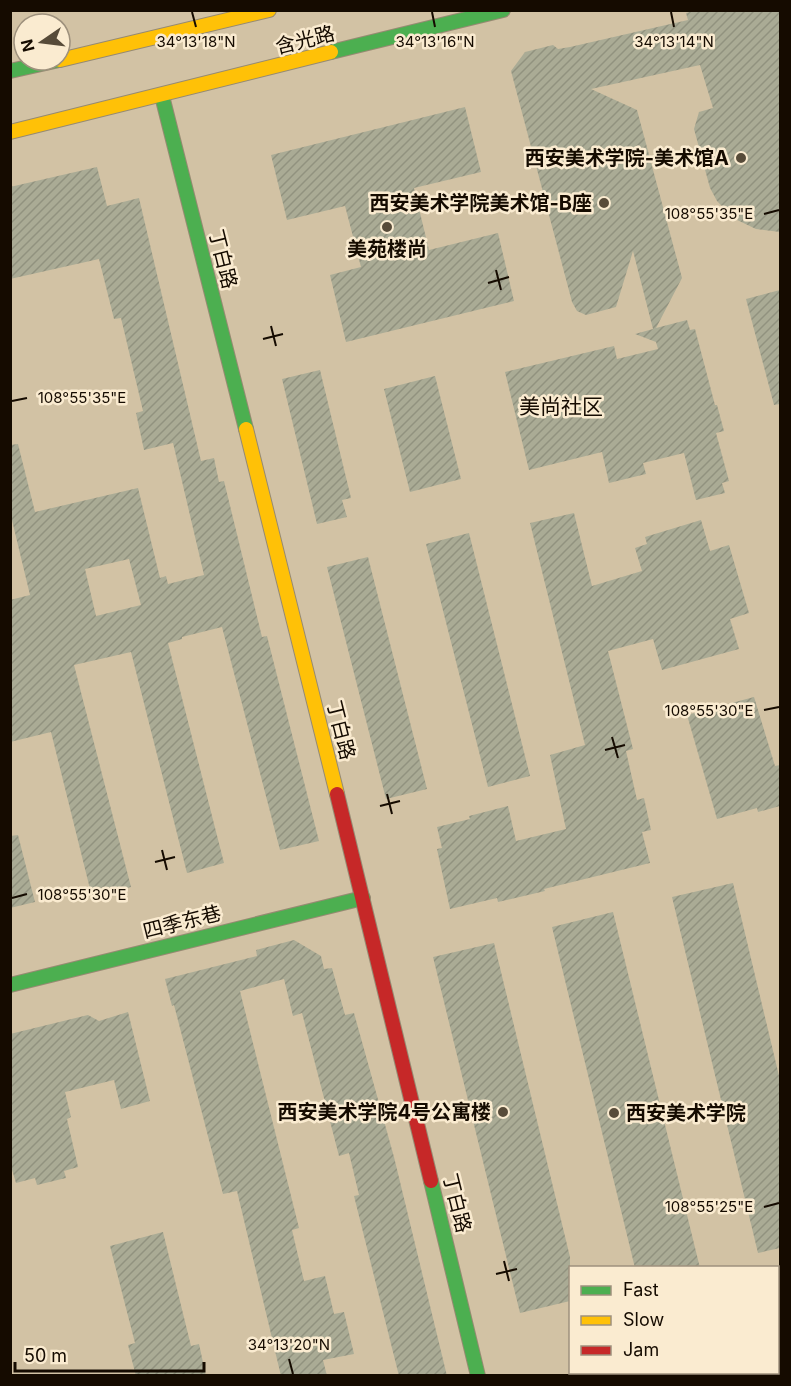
<svg xmlns="http://www.w3.org/2000/svg" width="791" height="1386" font-family="Inter,'Noto Sans SC',sans-serif">
	<style>
		.building { fill: url(#building-hatch); fill-rule: evenodd }
		.lines { fill: none; stroke-linecap: round; stroke-linejoin: round }
		.fast-casing { stroke: #968a72; stroke-width: 16 }
		.slow-casing { stroke: #968a72; stroke-width: 16 }
		.jam-casing { stroke: #968a72; stroke-width: 16 }
		.fast { stroke: #4caf50; stroke-width: 14 }
		.slow { stroke: #ffc107; stroke-width: 14 }
		.jam { stroke: #c62828; stroke-width: 14 }
		.ticks { fill: none; stroke: #150b00; stroke-width: 2 }
		.poi-dot { fill: #574b39; stroke: #faebd0; stroke-width: 2 }
		.labels { text-anchor: middle; stroke-width: 5; stroke-linejoin: round; paint-order: stroke }
		.street-label { font-size: 20px; fill: #150b00; stroke: #faebd0 }
		.poi-label { font-size: 20px; font-weight: bold; fill: #150b00; stroke: #faebd0; text-anchor: end }
		.neighbourhood-label { font-size: 21px; fill: #150b00; stroke: #faebd0 }
		.ticks-label { font-size: 15px; text-anchor: middle; fill: #150b00; stroke: #faebd0; stroke-width: 5; stroke-linejoin: round; paint-order: stroke }
	</style>
	<defs>
		<pattern id="building-hatch" width="6" height="6" patternUnits="userSpaceOnUse" patternTransform="scale(1.5)"><rect width="6" height="6" fill="#aaab95"/><path d="M-1 1l2-2M0 6l6-6M5 7l2-2" fill="none" stroke="#91927f"/></pattern>
	</defs>
	<rect width="100%" height="100%" fill="#d2c2a4"/>
	<!-- building -->
	<path class="building" d="M697 10H780V232L756 229 733 218 717 201 710 188 694 129 699 112 713 108 700 65 591 89 637 110 682 278 656 328 687 320 690 330 695 329 715 405H717L724 431 716 433 729 481 722 483 725 493 696 500 684 453 643 463 646 474 609 483 602 452 529 470 505 372 614 346 617 359 658 349 656 342 635 334 653 329 633 251 616 307 586 315 577 311 572 302 511 71 525 52 553 45 558 49 570 47 688 20 686 13Z
		M465 107 481 172 414 188 429 250 498 233 514 301 346 342 330 275 361 267 345 206 287 220 271 155Z
		M97 167 107 206 139 198 201 461 214 458 219 482 224 481 262 637 267 636 319 841 280 850 222 627 182 637V639L168 643 224 863 187 873 131 652 74 665 131 887 92 897 51 732 10 742V600L30 595 10 512V445L18 444 35 512 138 488 160 578 166 576 168 584 204 575 173 443 144 450 136 413 143 411 121 318 114 319 99 259 10 279V187ZM129 559 141 605 96 616 85 569Z
		M780 290V404L774 405 746 299Z
		M320 370 351 498 342 500 347 517 317 524 282 379Z
		M435 376 461 479 410 492 384 389Z
		M574 513 592 586 642 571 635 548 647 544 645 537 701 520 710 551 729 545 749 613 730 619 739 649 662 670 653 639 608 651 633 749 626 751 637 800 644 798 651 830 642 832 650 863 544 889 545 891 498 902 497 898 450 909 437 849 442 848 437 827 470 819 469 816 508 806 516 841 566 829 550 755 585 745 530 523Z
		M469 533 530 776 488 787 426 544Z
		M368 557 427 789 386 799 327 567Z
		M754 697 775 766 780 765V806L758 812 757 808 717 819 687 715Z
		M18 835 35 902 10 908V836Z
		M733 883 780 1080V1248L758 1253 672 897Z
		M613 912 700 1268H635L552 927Z
		M294 940 321 956 324 969 332 968 345 1015 354 1013 394 1157 447 1376H399L354 1196 359 1195 349 1153 339 1156 302 1013 293 1016 284 979 240 991 299 1228 292 1230 304 1281 325 1276 334 1314 344 1312 354 1354 323 1360 327 1376H281L237 1191 223 1194 174 1005 172 1006 165 979 257 956 256 950Z
		M494 943 570 1257V1301L520 1313 433 957Z
		M128 1012 150 1101 121 1109 114 1080 65 1092 71 1117 67 1119 78 1167 64 1171 66 1178 37 1185 35 1178 16 1183 10 1163V1034L88 1015 99 1021Z
		M163 1232 191 1346 199 1344 206 1376H136L128 1345 135 1343 110 1246Z"/>
	<g class="lines">
		<defs>
			<path id="fast" d="M331 52 503 10
				M10 71 59 60
				M162 96 246 429
				M10 985 363 898
				M431 1181 478 1376"/>
			<path id="slow" d="M60 60 269 10
				M10 132 331 52
				M246 429 337 794"/>
			<path id="jam" d="M337 794 431 1181"/>
		</defs>
		<!-- fast casing -->
		<use href="#fast" class="fast-casing"/>
		<!-- slow casing -->
		<use href="#slow" class="slow-casing"/>
		<!-- jam casing -->
		<use href="#jam" class="jam-casing"/>
		<!-- fast -->
		<use href="#fast" class="fast"/>
		<!-- slow -->
		<use href="#slow" class="slow"/>
		<!-- jam -->
		<use href="#jam" class="jam"/>
	</g>
	<!-- ticks -->
	<path class="ticks" d="M192 12 196 27M432 12 435 27M671 12 674 27M764 214 779 210M496 270 501 290M488 283 509 277M271 326 276 346M263 339 283 334M12 401 27 398M764 710 779 707M612 737 618 758M605 750 625 745M387 794 392 814M380 806 400 801M162 850 167 870M155 862 175 857M12 898 27 894M764 1207 779 1203M504 1261 509 1281M496 1274 517 1269M289 1359 293 1374"/>
	<!-- markers -->
	<g class="poi-dot">
		<circle cx="741" cy="158" r="6"/>
		<circle cx="604" cy="203" r="6"/>
		<circle cx="387" cy="227" r="6"/>
		<circle cx="503" cy="1112" r="6"/>
		<circle cx="614" cy="1113" r="6"/>
	</g>
	<g class="labels">
		<!-- street labels -->
		<g class="street-label">
			<text transform="translate(305 40) rotate(-14)" y="7">含光路</text>
			<text transform="translate(223 259) rotate(76)" y="7">丁白路</text>
			<text transform="translate(341 730) rotate(76)" y="7">丁白路</text>
			<text transform="translate(182 922) rotate(-14)" y="7">四季东巷</text>
			<text transform="translate(457 1203) rotate(76)" y="7">丁白路</text>
		</g>
		<!-- poi labels -->
		<g class="poi-label">
			<text x="729" y="165">西安美术学院-美术馆A</text>
			<text x="592" y="210">西安美术学院美术馆-B座</text>
			<text x="387" y="256" text-anchor="middle">美苑楼尚</text>
			<text x="491" y="1119">西安美术学院4号公寓楼</text>
			<text x="626" y="1120" text-anchor="start">西安美术学院</text>
		</g>
		<!-- neighbourhood labels -->
		<g class="neighbourhood-label">
			<text x="561" y="414">美尚社区</text>
		</g>
	</g>
	<g class="ticks-label">
		<text x="196" y="47">34°13'18"N</text>
		<text x="435" y="47">34°13'16"N</text>
		<text x="674" y="47">34°13'14"N</text>
		<text x="709" y="219">108°55'35"E</text>
		<text x="82" y="403">108°55'35"E</text>
		<text x="709" y="716">108°55'30"E</text>
		<text x="82" y="900">108°55'30"E</text>
		<text x="709" y="1212">108°55'25"E</text>
		<text x="289" y="1350">34°13'20"N</text>
	</g>
	<!-- border -->
	<rect width="791" height="1386" fill="none" stroke="#150b00" stroke-width="24"/>
	<!-- legend -->
	<rect x="569" y="1266" width="210" height="108" fill="#faebd0" stroke="#9e917d" stroke-width="1.5"/>
	<rect x="581" y="1286" width="30" height="9" fill="#4caf50" stroke="#9e917d" stroke-width="1.5"/>
	<text x="623" y="1296" font-size="18" fill="#150b00">Fast</text>
	<rect x="581" y="1316" width="30" height="9" fill="#ffc107" stroke="#9e917d" stroke-width="1.5"/>
	<text x="623" y="1326" font-size="18" fill="#150b00">Slow</text>
	<rect x="581" y="1346" width="30" height="9" fill="#c62828" stroke="#9e917d" stroke-width="1.5"/>
	<text x="623" y="1356" font-size="18" fill="#150b00">Jam</text>
	<!-- north arrow -->
	<g transform="translate(42 42) rotate(256)"><circle r="28" fill="#faebd0" stroke="#9e917d" stroke-width="1.5"/>
	<path d="M0-4.5L10 22L0 15L-10 22Z" fill="#574b39"/>
	<text y="-9" font-size="16" font-weight="bold" text-anchor="middle" fill="#150b00">N</text>
	</g>
	<!-- scale -->
	<path d="M15 1362v9h189v-9" fill="none" stroke="#150b00" stroke-width="3"/>
	<text x="24" y="1362" font-size="18" fill="#150b00" stroke="#faebd0" stroke-width="4.5" paint-order="stroke">50 m</text>
</svg>
